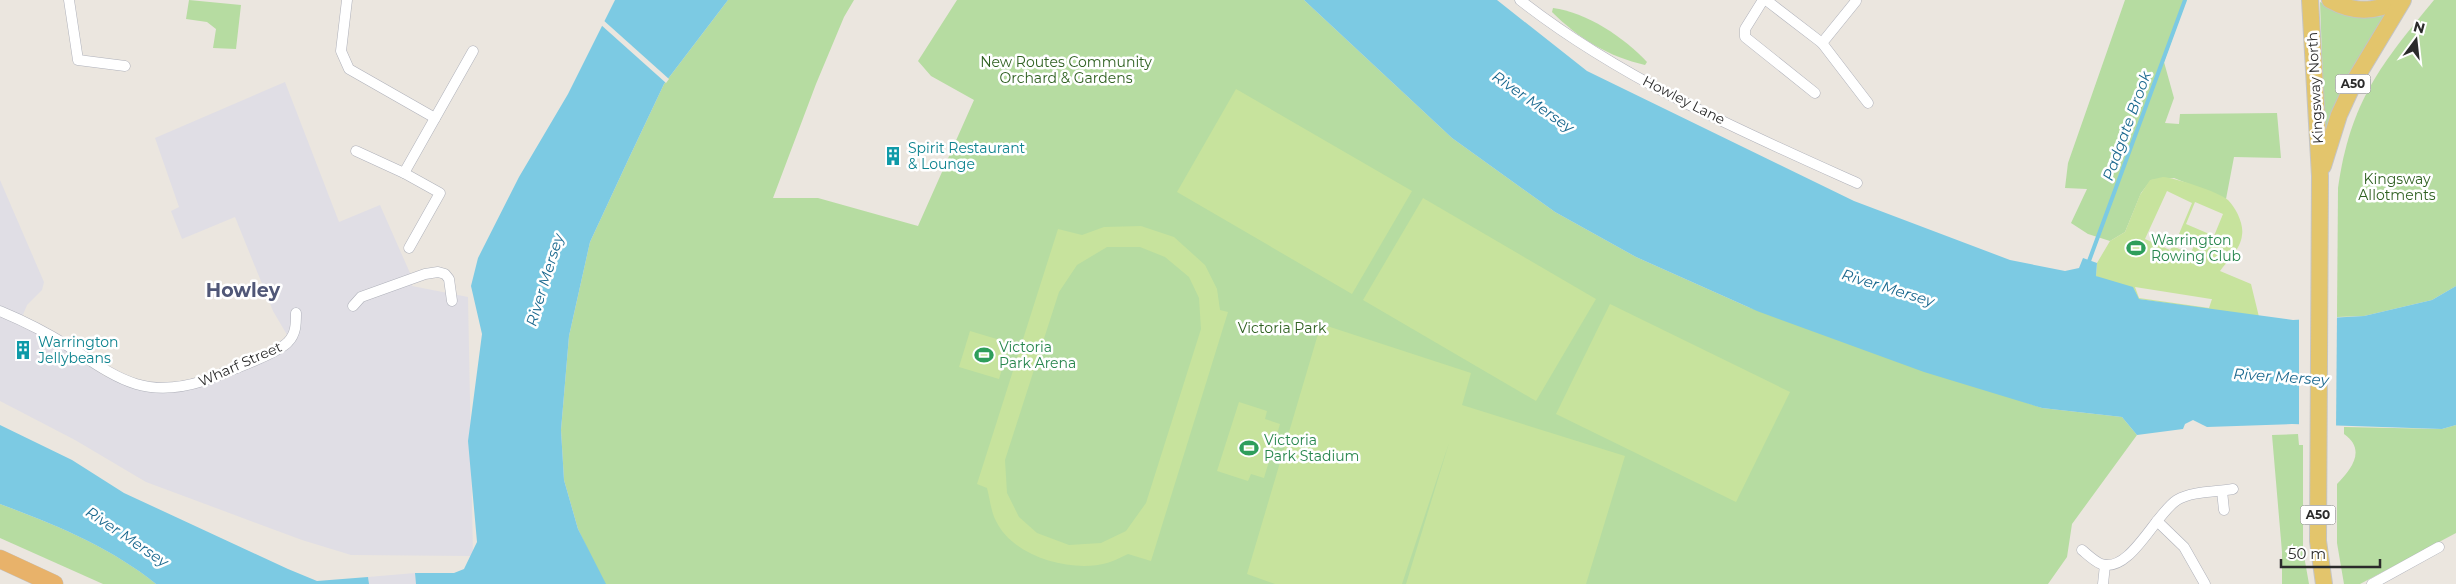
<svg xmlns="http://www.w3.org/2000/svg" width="2456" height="584" viewBox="0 0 2456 584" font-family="Montserrat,sans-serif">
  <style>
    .industrial { fill: #e0dee5 }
    .green { fill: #b6dca1 }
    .pitch { fill: #c7e39d; fill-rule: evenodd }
    .water { fill: #7ccae3 }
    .pier { fill: #ebe6df }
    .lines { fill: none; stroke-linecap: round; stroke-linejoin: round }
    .stream { stroke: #7ccae3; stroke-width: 4 }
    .minor-casing { stroke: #afb1ba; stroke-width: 11 }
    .primary-casing { stroke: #c4c4c4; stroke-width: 18 }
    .trunk-casing { stroke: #c4c4c4; stroke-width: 19 }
    .minor { stroke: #fff; stroke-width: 10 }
    .primary { stroke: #e3c56c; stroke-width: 16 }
    .trunk { stroke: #e8b26a; stroke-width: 18 }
    .labels { text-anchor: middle; stroke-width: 5; stroke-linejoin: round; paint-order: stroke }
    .shield { fill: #fff; stroke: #6b6b6b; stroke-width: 1 }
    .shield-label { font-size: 12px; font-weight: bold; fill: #2b2b2b }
    .park-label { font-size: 14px; fill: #306122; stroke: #fff }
    .street-label { font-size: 14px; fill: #2b2b2b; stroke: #fff }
    .culture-label { font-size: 14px; fill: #0d838f; stroke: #fff; text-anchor: start }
    .leisure-label { font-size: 14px; fill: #27864d; stroke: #fff; text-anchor: start }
    .water-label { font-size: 15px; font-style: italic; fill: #1b698f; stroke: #fff }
    .district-label { font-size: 19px; font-weight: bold; fill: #505777; stroke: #fff }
  </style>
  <rect width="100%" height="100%" fill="#ebe6df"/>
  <g class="industrial">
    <path d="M 285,82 L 339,222 L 380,205 L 410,273 L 412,286 L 468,297 L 473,556 L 351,555 L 302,540 L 146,482 L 75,440 L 0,401 L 0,180 L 44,282 L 42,290 L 27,305 L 20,322 L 66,349 L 104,376 L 144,389 L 224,375 L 293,345 L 273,311 L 235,217 L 182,239 L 171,211 L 179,207 L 155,138 Z"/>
    <path d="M 415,573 L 416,584 L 369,584 L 368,577 Z"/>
  </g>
  <g class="green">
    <path d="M 189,0 L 241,5 L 236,49 L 213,48 L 216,29 L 207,22 L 186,19 Z"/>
    <path d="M 728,0 L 854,0 L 844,17 L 816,84 L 773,198 L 818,198 L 918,226 L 974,100 L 931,76 L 918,61 L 957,0 L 1304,0 L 1452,138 L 1555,212 L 1636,257 L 1748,307 L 2042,408 L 2122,417 L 2137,435 L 2072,524 L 2067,557 L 2048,584 L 604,584 L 578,529 L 564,480 L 561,430 L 569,336 L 590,242 L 629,158 L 664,84 Z"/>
    <path d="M 2125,0 L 2186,0 L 2164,62 L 2174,98 L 2165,123 L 2179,124 L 2180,114 L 2277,113 L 2281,158 L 2234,157 L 2226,199 L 2174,178 L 2151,180 L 2141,193 L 2125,232 L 2110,241 L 2088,234 L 2071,223 L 2087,189 L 2065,188 L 2068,163 Z"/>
    <path d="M 2434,0 L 2456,0 L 2456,286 L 2432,300 L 2364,316 L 2337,317 L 2338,188 C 2350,102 2381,64 2434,0 Z"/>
    <path d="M 2320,2 C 2343,16 2360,21 2387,15 L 2325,135 Z"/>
    <path d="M 1553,8 C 1586,12 1625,38 1647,62 L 1645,65 C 1609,57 1578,38 1552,12 Z"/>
    <path d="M 2456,425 L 2456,533 L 2360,584 L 2344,584 L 2337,543 L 2337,484 C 2351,470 2367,450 2344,434 L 2344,427 L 2442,429 Z"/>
    <path d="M 2298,434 L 2299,445 L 2303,445 L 2303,550 L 2309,584 L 2282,584 L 2282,552 L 2272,435 Z"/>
    <path d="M 0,504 C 54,524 112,548 156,584 L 103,584 L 0,538 Z"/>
  </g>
  <g class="pitch">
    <path d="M 1236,89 L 1412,191 L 1352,294 L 1177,192 Z"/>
    <path d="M 2163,177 C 2176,178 2219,192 2228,200 C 2236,208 2244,224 2242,235 C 2241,249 2227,261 2220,271 L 2251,284 L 2259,317 L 2139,299 L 2096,276 L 2097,263 L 2110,241 L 2125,232 L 2140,195 L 2150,180 ZM 2167,191 L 2192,203 L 2179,234 L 2196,242 L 2190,254 L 2173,246 L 2170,250 L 2145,239 ZM 2195,202 L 2223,214 L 2214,236 L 2186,224 ZM 2135,287 L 2211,299 L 2212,299 L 2209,308 L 2139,298 Z"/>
    <path d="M 1423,198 L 1596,299 L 1536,401 L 1363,300 Z"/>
    <path d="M 1141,226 L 1174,237 L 1205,265 L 1217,289 L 1220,310 L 1228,312 L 1151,561 L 1128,554 C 1121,557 1114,561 1107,563 C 1072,573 1013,557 996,521 C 991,512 990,499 987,488 L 977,484 L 1058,229 L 1082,235 L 1104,227 ZM 1107,247 L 1140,247 L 1165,257 L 1189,277 L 1199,298 L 1201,329 L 1146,503 L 1126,531 L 1101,543 L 1069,545 L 1037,533 L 1019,517 L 1007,493 L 1005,460 L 1059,292 L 1077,265 Z"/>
    <path d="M 1610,304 L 1790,392 L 1736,502 L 1556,414 Z"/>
    <path d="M 1321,324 L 1471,373 L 1462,405 L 1625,456 L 1586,584 L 1406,584 L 1449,443 L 1402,584 L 1275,584 L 1247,574 Z"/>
    <path d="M 970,331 L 1010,343 L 999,379 L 959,367 Z"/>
    <path d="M 1239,402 L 1267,411 L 1265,419 L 1280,424 L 1264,478 L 1251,474 L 1248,481 L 1217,471 Z"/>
  </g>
  <g class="water">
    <path d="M 615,0 L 728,0 L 664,84 L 629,158 L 590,242 L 569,336 L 561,430 L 564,480 L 578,529 L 606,584 L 416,584 L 415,573 L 454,573 L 464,569 L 477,542 L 468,441 L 482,334 L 471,286 L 478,258 L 519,177 L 568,94 Z"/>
    <path d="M 1304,0 L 1497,0 L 1587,71 L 1854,201 L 2010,260 L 2065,271 L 2079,268 L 2083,258 L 2097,263 L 2096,276 L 2133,287 L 2139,299 L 2293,320 L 2364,316 L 2432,300 L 2456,286 L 2456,425 L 2442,429 L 2292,424 L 2207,427 L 2193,420 L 2185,424 L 2183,429 L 2137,435 L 2122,417 L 2042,408 L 1924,372 L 1757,311 L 1636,257 L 1555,212 L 1452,138 Z"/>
    <path d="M 0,425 L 72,460 L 124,493 L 288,569 L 317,581 L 368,577 L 369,584 L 156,584 C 112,548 54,524 0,504 Z"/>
  </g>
  <g class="pier">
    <path d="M 602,19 L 669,79 L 666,83 L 600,24 Z"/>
    <path d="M 2337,315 L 2336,429 L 2299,427 L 2299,317 Z"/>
  </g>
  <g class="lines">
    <path class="stream" d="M 2089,261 L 2185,0"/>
    <g class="minor-casing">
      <g id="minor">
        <path d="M 69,0 L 78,60 L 125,66"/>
        <path d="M 347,0 L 341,51 L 349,69 L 435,118"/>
        <path d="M 1520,0 C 1621,79 1741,131 1857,183"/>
        <path d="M 1763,0 L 1745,29 L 1745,37 L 1815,93"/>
        <path d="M 1766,0 L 1822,43 L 1868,103"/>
        <path d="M 1822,43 L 1856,1"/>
        <path d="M 356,151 L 404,173 L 473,51"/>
        <path d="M 404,173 L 440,193 L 409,248"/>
        <path d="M 353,306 L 361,297 L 425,274 L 438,272 L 445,274 L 449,279 L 452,301"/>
        <path d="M 0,311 C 24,321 46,332 68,346 C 116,377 143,400 203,381 C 221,374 277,354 288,342 C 296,334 296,324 296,313"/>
        <path d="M 2222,491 L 2224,510"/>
        <path d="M 2157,521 L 2184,547 L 2205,584"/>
        <path d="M 2082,550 C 2088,555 2094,561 2101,564 C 2130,574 2155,514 2177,500 C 2192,491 2216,492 2233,489"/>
        <path d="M 2103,584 L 2105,565"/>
        <path d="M 2372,584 L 2439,547"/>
      </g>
    </g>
    <g class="primary-casing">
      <g id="primary">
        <path d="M 2310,0 L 2320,176 L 2318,541 L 2324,584"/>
        <path d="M 2330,0 C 2353,13 2375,13 2398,0"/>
        <path d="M 2323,166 L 2339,115 L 2356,78 L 2403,0"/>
      </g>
    </g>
    <g class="trunk-casing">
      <path id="trunk" d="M 0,559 L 54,584"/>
    </g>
    <use href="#minor" class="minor"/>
    <use href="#primary" class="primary"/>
    <use href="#trunk" class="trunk"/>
  </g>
  <defs>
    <g id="building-bare" transform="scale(1.5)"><path d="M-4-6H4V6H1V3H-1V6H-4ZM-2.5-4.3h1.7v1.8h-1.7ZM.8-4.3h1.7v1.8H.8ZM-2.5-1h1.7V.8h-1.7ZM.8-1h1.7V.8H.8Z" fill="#0f9aa8" stroke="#fff" stroke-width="2.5" paint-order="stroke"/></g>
    <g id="stadium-bare" transform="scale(1.5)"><path d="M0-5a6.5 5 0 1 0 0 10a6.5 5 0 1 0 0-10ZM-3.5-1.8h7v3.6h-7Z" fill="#2e9e5b" stroke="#fff" stroke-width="2.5" paint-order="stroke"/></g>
  </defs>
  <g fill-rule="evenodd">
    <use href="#building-bare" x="893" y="156"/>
    <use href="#stadium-bare" x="2136" y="248"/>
    <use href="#building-bare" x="23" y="350"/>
    <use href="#stadium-bare" x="984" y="355"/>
    <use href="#stadium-bare" x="1249" y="448"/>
  </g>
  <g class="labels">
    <g class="shield">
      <rect x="2335.5" y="74.5" width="35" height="19" rx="4"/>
      <rect x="2300.5" y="505.5" width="35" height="19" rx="4"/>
    </g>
    <g class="shield-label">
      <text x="2353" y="88">A50</text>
      <text x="2318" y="519">A50</text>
    </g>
    <g class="park-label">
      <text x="1066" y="67">New Routes Community<tspan x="1066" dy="16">Orchard &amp; Gardens</tspan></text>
      <text x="2397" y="184">Kingsway<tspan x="2397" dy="16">Allotments</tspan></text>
      <text x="1282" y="333">Victoria Park</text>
    </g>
    <g class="street-label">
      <text transform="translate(2315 88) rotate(-93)" y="5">Kingsway North</text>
      <text transform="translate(1684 100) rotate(27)" y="5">Howley Lane</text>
      <text transform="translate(240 364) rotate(-24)" y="5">Wharf Street</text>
    </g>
    <g class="culture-label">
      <text x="908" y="153">Spirit Restaurant<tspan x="908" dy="16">&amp; Lounge</tspan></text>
      <text x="38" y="347">Warrington<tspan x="38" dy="16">Jellybeans</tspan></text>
    </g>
    <g class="leisure-label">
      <text x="2151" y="245">Warrington<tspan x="2151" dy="16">Rowing Club</tspan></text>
      <text x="999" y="352">Victoria<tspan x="999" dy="16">Park Arena</tspan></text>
      <text x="1264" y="445">Victoria<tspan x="1264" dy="16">Park Stadium</tspan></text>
    </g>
    <g class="water-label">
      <text transform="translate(1533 102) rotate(35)" y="5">River Mersey</text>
      <text transform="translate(2127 126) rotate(-70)" y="5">Padgate Brook</text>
      <text transform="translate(545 280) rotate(-73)" y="5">River Mersey</text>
      <text transform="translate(1888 288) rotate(17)" y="5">River Mersey</text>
      <text transform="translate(2281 377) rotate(4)" y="5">River Mersey</text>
      <text transform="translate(127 537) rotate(34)" y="5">River Mersey</text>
    </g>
    <g class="district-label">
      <text x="243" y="297">Howley</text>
    </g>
  </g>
  <g transform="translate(2416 40) rotate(15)" stroke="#ffffff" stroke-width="4" paint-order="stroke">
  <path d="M0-4L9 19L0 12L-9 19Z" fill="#2b2b2b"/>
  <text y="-8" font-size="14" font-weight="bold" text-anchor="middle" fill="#2b2b2b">N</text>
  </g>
  <path d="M2281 559v8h99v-8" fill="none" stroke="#2b2b2b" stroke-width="2.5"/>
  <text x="2288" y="559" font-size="15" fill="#2b2b2b" stroke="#ffffff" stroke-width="4" paint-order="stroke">50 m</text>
</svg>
